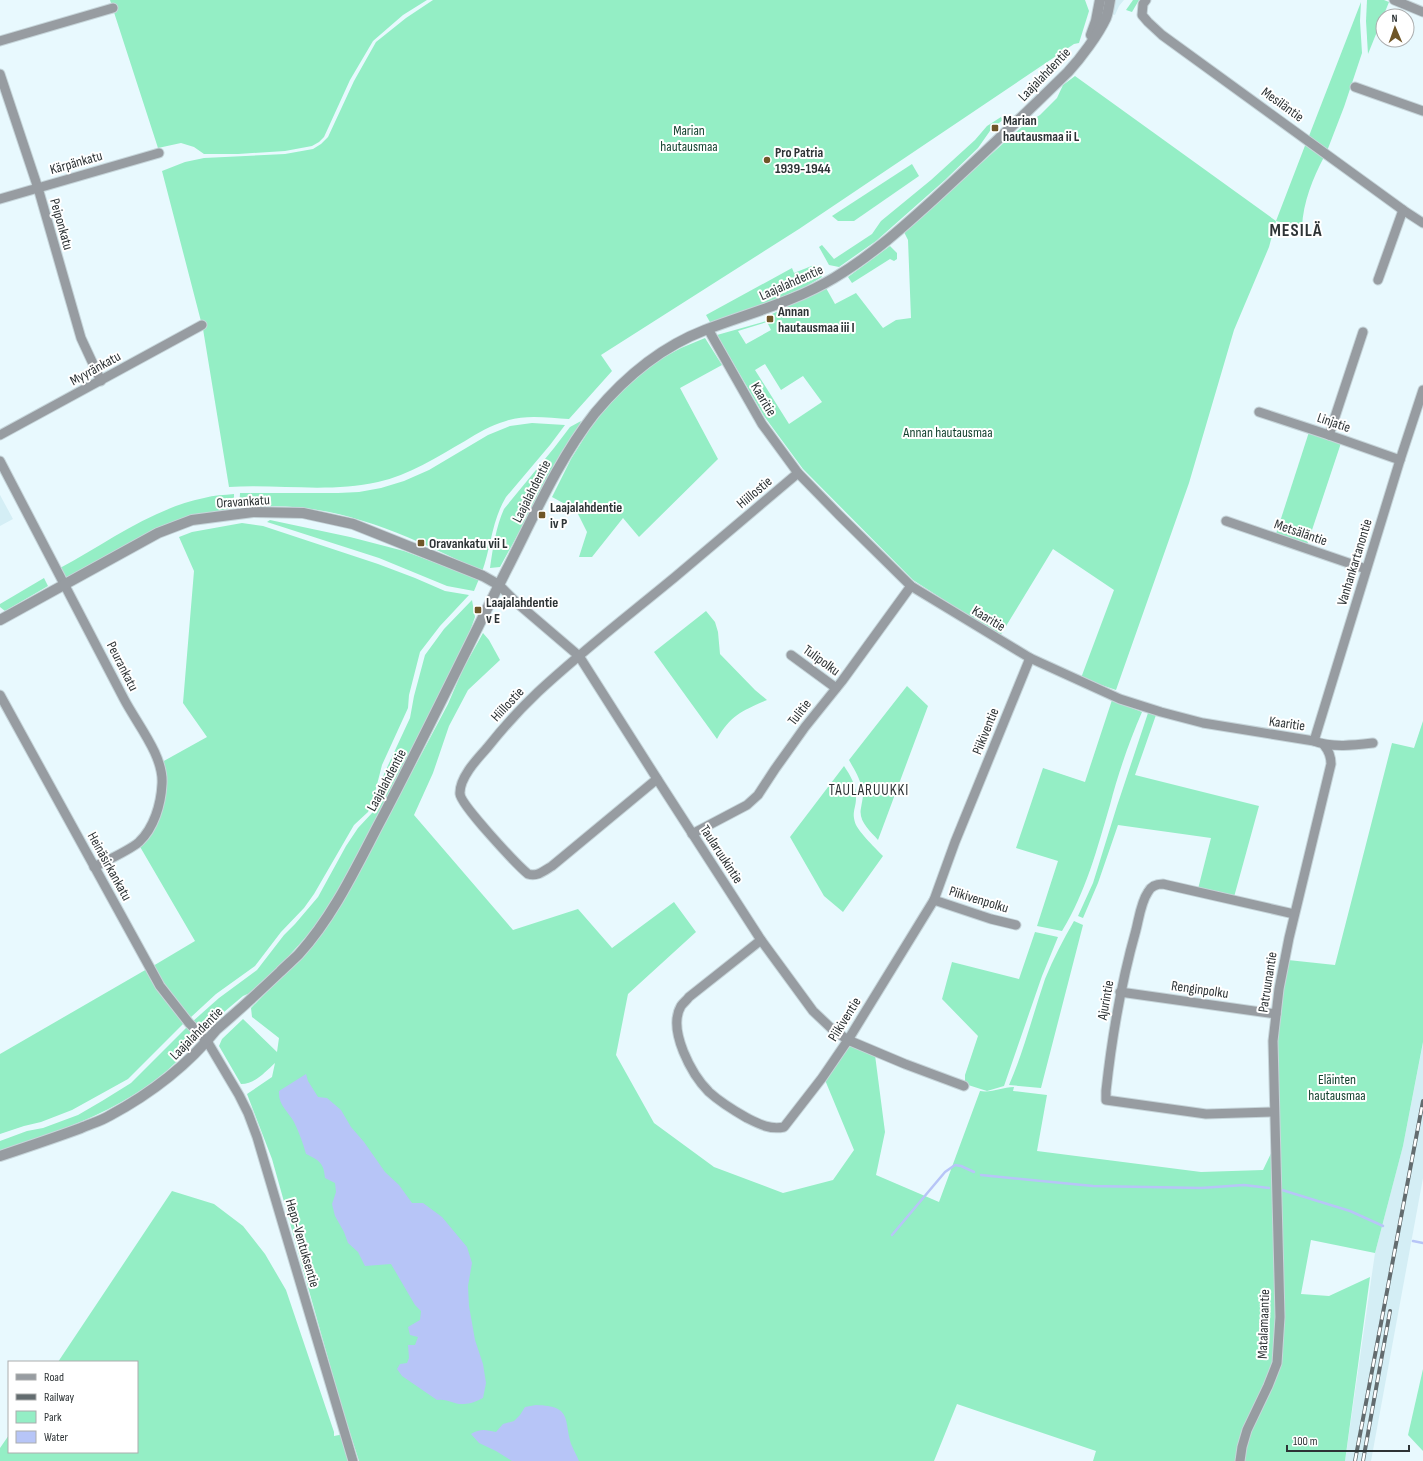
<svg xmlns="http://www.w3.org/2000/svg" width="1423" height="1461" viewBox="0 0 1423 1461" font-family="'Sofia Sans Condensed',sans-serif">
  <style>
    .built { fill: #d4eef5 }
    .green { fill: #94eec5; fill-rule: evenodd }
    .water { fill: #b7c5f7 }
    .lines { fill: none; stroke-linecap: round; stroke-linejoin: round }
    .stream { stroke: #b7c5f7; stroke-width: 2.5 }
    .minor-casing { stroke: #c6d5da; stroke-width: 11 }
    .tertiary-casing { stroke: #c6d5da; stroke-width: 12 }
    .minor { stroke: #979ca1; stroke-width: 9 }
    .tertiary { stroke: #979ca1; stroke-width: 10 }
    .rail-casing { stroke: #636c6f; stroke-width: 4 }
    .rail { stroke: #fff; stroke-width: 2.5; stroke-dasharray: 8; stroke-linecap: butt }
    .poi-dot { fill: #6f5627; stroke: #fff; stroke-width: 1.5 }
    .labels { text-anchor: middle; stroke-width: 4; stroke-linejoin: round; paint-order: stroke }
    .street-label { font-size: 14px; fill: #2d3335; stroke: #fff }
    .poi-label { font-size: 14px; font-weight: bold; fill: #2d3335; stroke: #fff; text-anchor: start }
    .park-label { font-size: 14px; fill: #154330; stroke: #fff }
    .neighbourhood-label { font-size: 15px; letter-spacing: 1px; fill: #2d3335; stroke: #fff }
    .district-label { font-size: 18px; font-weight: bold; letter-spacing: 1px; fill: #2d3335; stroke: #fff }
  </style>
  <rect width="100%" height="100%" fill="#e8f9fe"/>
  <g class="built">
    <path d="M 1115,0 L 1124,0 L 1119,6 L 1115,15 L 1112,14 Z"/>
    <path d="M 0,495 L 13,519 L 0,526 Z"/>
    <path d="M 1423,1043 L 1423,1178 L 1371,1461 L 1345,1461 L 1375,1253 L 1403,1146 Z"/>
  </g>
  <g class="green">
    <path d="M 110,0 L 427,0 L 403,15 L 373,41 L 350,80 L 324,137 L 319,142 L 312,146 L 285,151 L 238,154 L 204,154 L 194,147 L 181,143 L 158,148 Z"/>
    <path d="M 433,0 L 1085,0 L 1089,11 L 1079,43 L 1074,44 L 799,229 L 601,355 L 612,371 L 569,419 C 549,418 526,414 506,421 C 491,425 478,433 465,441 C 437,457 409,475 378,482 C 329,493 278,484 229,487 L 203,329 L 162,171 L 185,162 L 204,158 L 285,154 L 313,149 L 321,144 L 328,137 L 354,81 L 376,42 L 406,18 Z"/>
    <path d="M 1133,0 L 1139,0 L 1132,12 L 1126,10 Z"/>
    <path d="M 1367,0 L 1384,0 L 1389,2 L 1368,54 L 1366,21 Z"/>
    <path d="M 1361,2 L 1360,21 L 1362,53 L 1344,107 L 1327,151 L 1309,136 Z"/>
    <path d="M 1075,76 L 1276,221 L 1306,143 L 1324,157 C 1313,178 1303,202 1302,227 L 1276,221 L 1269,247 L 1234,330 L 1189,483 L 1116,690 L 1081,678 L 1114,590 L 1053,549 L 1000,636 L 913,580 L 803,469 L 764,416 L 717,335 L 774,319 L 772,314 L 826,288 L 835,304 L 856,293 L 883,328 L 896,320 L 911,318 L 908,240 L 904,232 L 1024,125 L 1040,115 L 1057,98 L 1063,85 ZM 767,322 L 771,330 L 746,344 L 738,331 ZM 765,364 L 781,390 L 803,376 L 822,402 L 789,424 L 755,370 Z"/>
    <path d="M 1001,117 L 1003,120 L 992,128 L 978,148 L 945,180 L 876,241 L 839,267 L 829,265 L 819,247 L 822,245 L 834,259 L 872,234 L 881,221 L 931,180 L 975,140 L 987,126 Z"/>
    <path d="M 912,164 L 919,176 L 854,221 L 838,221 L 832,216 Z"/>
    <path d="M 890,246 L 897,253 L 897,259 L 894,261 L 890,259 L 852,283 L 848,277 Z"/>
    <path d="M 814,265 L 822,277 L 805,287 L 772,301 L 711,324 L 706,315 L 792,268 L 794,273 Z"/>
    <path d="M 705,338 L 722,365 L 680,388 L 718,459 L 639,537 L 623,518 L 592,557 L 579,557 L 587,532 L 576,510 L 552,497 L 571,459 L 594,422 L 622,391 L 655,362 L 681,348 Z"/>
    <path d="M 581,421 L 579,426 L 564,450 L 500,567 L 490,568 C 493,547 496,527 504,509 L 554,448 L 570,427 Z"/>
    <path d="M 532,423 L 565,425 L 550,445 L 506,497 C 492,520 491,547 482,572 C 408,535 324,495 239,509 L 240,493 L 338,493 L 359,492 L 381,488 L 404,481 L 429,470 L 488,435 L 510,426 Z"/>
    <path d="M 1309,432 L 1341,443 L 1307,545 L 1276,534 Z"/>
    <path d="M 234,494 L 234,508 L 191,516 L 65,579 L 60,568 C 107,543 151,509 204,498 C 214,495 224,495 234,494 Z"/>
    <path d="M 270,520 L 350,537 L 404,551 L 479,579 L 474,591 L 447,586 L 379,558 L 267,522 Z"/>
    <path d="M 242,523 L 263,526 L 378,564 L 415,578 L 445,591 L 469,595 L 440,626 L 420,652 L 409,695 L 408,708 L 382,765 L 372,804 L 368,812 L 354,825 L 314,894 L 304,908 L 281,932 L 255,966 L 216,994 L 190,1018 L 164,983 L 153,966 L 195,941 L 139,845 L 155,822 L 162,762 L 207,737 L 183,703 L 194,571 L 179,537 L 192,532 Z"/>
    <path d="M 44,578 L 48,586 L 5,611 L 0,607 L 0,604 Z"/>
    <path d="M 472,600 L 475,617 L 470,631 L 408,758 L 362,848 L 336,895 L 314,928 L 277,969 L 252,992 L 243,996 L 205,1028 L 192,1022 L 219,998 L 257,970 L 284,935 L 295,924 L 318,897 L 346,846 L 358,828 L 372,813 L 375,806 L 384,774 L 410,718 L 414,696 L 425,655 L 444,629 Z"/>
    <path d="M 706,611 L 715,622 L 718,632 L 720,654 L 755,690 L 767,700 C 742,711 731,715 717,739 L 654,652 Z"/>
    <path d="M 483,633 L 489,640 L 500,660 L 468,690 L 449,726 L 433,773 L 414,815 L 513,930 L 578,909 L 612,948 L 674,902 L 696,932 L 628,994 L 616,1055 L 654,1123 L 714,1167 L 783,1193 L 833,1180 L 854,1150 L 825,1080 L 849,1044 L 875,1055 L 885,1132 L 876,1175 L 939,1202 L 980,1091 C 992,1093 1002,1087 1014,1087 L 1013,1091 L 1047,1095 L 1037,1151 L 1201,1172 L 1263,1170 L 1274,1147 L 1276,1042 L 1282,990 L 1288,960 L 1335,965 L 1392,743 L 1414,748 L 1423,721 L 1423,1042 L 1403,1146 L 1375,1253 L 1311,1240 L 1301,1294 L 1329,1296 L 1370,1277 L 1345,1461 L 1093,1461 L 1096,1451 L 957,1404 L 934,1461 L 359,1461 L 342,1408 L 272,1159 L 247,1094 L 272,1077 L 275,1063 C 265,1072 255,1084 241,1084 L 219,1046 L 222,1039 L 243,1019 L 277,1052 L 279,1038 L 252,1017 L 251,1008 L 303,954 L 343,900 L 421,755 L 448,704 L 463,669 Z"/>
    <path d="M 907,686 L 928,706 L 878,840 C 870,831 858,821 861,808 C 862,801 864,796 862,789 C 860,778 854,769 849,760 Z"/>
    <path d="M 1112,700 L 1142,712 C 1129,742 1118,774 1110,805 C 1097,849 1086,892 1062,931 L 1037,926 L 1058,861 L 1016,848 L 1043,768 L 1085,782 Z"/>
    <path d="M 1148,713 L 1156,715 L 1135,775 L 1259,806 L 1234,897 L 1198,889 L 1211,838 L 1118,825 L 1098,883 L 1083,918 L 1078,916 L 1093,883 L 1117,806 Z"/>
    <path d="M 844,766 C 850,775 857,786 856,798 C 856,809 851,812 856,825 C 860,833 876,849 883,856 L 843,912 L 824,896 L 790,837 Z"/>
    <path d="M 1074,921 L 1083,925 L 1041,1088 L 1009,1085 C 1024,1051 1033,1014 1045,979 C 1053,959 1063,940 1074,921 Z"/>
    <path d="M 1035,932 L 1058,937 L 1042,976 L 1004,1086 L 987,1091 L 965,1084 L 965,1075 L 978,1036 L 942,999 L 952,962 L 1019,979 Z"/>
    <path d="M 147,969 L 184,1023 L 128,1079 L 72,1110 L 41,1122 L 24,1126 L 0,1134 L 0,1054 Z"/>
    <path d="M 188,1026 L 196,1040 C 149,1101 71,1128 0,1151 L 0,1141 L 27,1131 L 43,1128 L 78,1115 L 102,1101 L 131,1083 Z"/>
    <path d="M 172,1191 L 214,1204 L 243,1226 L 265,1254 L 286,1290 L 334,1432 L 334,1436 L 344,1434 L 353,1461 L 0,1461 L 0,1448 L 9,1435 L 9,1452 L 137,1452 L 137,1362 L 58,1362 Z"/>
    <path d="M 1423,1369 L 1423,1451 L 1408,1435 Z"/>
  </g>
  <g class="water">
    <path d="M 306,1074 L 308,1081 L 318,1097 L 327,1098 L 341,1110 L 351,1127 L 364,1142 L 385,1172 L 399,1185 L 412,1203 L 423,1203 L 442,1217 L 467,1247 L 472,1263 L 468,1286 L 469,1306 L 475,1340 L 483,1364 L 486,1383 L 483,1398 C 477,1401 470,1404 464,1404 C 454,1405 448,1398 437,1400 L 402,1376 L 397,1369 L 400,1364 L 407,1363 L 409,1358 L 408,1345 L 415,1345 L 418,1337 L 410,1335 L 408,1327 L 420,1320 L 421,1311 L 415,1305 L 391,1264 L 365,1266 L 358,1252 L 348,1243 L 344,1232 L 335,1216 L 332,1204 L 336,1192 L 335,1183 L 325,1178 C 324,1163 319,1160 306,1154 C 303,1143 299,1132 294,1122 C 288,1111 278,1105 279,1091 Z"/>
    <path d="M 536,1405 C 574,1406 563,1421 572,1446 C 574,1451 577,1456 579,1461 L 512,1461 L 496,1451 L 479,1443 L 471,1434 C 481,1428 486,1430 496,1432 L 503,1424 L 514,1421 L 520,1415 L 525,1407 Z"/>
  </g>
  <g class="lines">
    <g class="stream">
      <path d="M 981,1175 L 1093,1186 L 1201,1188 L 1244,1185 L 1269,1188"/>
      <path d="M 1282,1190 L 1350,1211 L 1383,1226"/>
      <path d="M 892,1235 L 945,1172 L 955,1165 L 961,1166 L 974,1172"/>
      <path d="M 1413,1241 L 1423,1243"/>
    </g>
    <g class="minor-casing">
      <g id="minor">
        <path d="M 1146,0 L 1143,4 L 1142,15 L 1148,22 L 1162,35 L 1403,210 L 1423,223"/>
        <path d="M 1394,0 L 1423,12"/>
        <path d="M 0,41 L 113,8"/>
        <path d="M 0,74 L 38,188 L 81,338 L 101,381"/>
        <path d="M 1355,87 L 1423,111"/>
        <path d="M 0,199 L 159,153"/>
        <path d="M 1378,280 L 1403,210"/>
        <path d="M 708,329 L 762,424 L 798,473 L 840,516 L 911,586 L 1030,658 L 1120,699 L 1161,712 L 1203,723 L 1314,741 C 1331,748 1356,745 1373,743"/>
        <path d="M 1259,412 L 1329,435 L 1400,460"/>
        <path d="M 0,435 L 202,325"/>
        <path d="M 1329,435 L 1363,332"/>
        <path d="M 0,461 C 41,541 83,620 124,699 C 137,724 164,756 162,784 C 161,804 154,828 139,842 C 130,850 106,861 94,867"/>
        <path d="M 1226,521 L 1366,569"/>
        <path d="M 499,585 L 517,603 L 579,656 L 661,785 L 761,940 L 813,1011 L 832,1029 L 848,1040 L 905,1064 L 964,1086"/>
        <path d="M 791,655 L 836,688"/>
        <path d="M 0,695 L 160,986 L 189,1023 L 207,1041 L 239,1095 L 248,1113 L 257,1137 L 353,1461"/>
        <path d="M 1314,741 L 1400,460 L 1423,390"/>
        <path d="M 657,779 L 552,866 C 544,871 537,877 528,874 C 516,864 461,805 460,794 C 459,778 477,759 487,748 C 503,728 520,709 538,692 C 582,651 629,615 675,577 C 716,542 757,508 798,473"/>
        <path d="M 692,834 L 747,805 L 758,795 L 775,769 L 805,727 L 842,681 L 911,586"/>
        <path d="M 934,900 L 991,919 L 1016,925"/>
        <path d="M 761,940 L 689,997 C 687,1000 683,1003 681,1006 C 667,1030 692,1075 709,1092 C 720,1102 733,1110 747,1118 C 759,1124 770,1130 784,1127 L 822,1078 L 848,1040 L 934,900 L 955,842 L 1030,658"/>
        <path d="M 1120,992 L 1276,1014"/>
        <path d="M 1274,1112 L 1206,1114 L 1106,1100 L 1106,1091 C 1112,1036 1121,983 1136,930 C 1139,918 1141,902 1148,892 C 1151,886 1157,884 1163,884 L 1294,914"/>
        <path d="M 1240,1461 L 1242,1447 L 1247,1430 L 1268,1386 L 1277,1363 L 1280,1317 L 1273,1041 L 1279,989 L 1289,938 L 1331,764 C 1331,756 1329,751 1324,745"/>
      </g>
    </g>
    <g class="tertiary-casing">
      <g id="tertiary">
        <path d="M 1091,35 L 1096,21 L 1100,0"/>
        <path d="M 0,620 L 158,533 L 192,520 L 253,512 L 303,513 L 353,524 L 483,576 L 499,585"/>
        <path d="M 0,1156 C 27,1147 54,1138 81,1128 C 90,1124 101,1121 109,1116 C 150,1094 187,1066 216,1030 C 238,1011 259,992 280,972 C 286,966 293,960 299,954 C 335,914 357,865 382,818 C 425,736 465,652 507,569 C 534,516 558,460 595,413 C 625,377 661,347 705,330 C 749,313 794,302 834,278 C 871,256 902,228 933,200 C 979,158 1024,115 1068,72 C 1081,58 1098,35 1106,18 C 1108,13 1109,6 1110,0"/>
      </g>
    </g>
    <use href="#minor" class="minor"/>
    <use href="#tertiary" class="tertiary"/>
    <g class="rail-casing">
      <g id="rail">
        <path d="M 1355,1461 L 1423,1101"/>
        <path d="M 1363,1461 L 1390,1311"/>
      </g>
    </g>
    <use href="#rail" class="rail"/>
  </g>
  <g class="poi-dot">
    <rect x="991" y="124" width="8" height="8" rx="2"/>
    <circle cx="767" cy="160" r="4"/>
    <rect x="766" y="315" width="8" height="8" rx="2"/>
    <rect x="538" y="511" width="8" height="8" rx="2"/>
    <rect x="417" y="539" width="8" height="8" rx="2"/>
    <rect x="474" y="606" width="8" height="8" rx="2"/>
  </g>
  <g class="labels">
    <g class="street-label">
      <text transform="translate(1044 74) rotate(-46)" y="5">Laajalahdentie</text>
      <text transform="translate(1283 104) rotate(36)" y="5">Mesiläntie</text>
      <text transform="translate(76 162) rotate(-16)" y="5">Kärpänkatu</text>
      <text transform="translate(62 224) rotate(74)" y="5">Peiponkatu</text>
      <text transform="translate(791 282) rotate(-24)" y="5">Laajalahdentie</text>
      <text transform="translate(95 368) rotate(-29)" y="5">Myyränkatu</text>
      <text transform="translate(764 399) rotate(59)" y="5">Kaaritie</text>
      <text transform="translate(1334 422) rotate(19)" y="5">Linjatie</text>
      <text transform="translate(531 491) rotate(-63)" y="5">Laajalahdentie</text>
      <text transform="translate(754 492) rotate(-40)" y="5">Hiillostie</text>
      <text transform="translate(243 501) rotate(-4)" y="5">Oravankatu</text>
      <text transform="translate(1301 532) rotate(19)" y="5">Metsäläntie</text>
      <text transform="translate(1354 562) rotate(-73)" y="5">Vanhankartanontie</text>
      <text transform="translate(989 618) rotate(31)" y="5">Kaaritie</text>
      <text transform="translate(822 660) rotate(36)" y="5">Tulipolku</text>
      <text transform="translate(123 666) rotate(63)" y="5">Peurankatu</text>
      <text transform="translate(507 704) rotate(-47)" y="5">Hiillostie</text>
      <text transform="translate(799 712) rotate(-52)" y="5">Tulitie</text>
      <text transform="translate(1287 723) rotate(8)" y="5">Kaaritie</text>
      <text transform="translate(985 731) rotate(-68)" y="5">Piikiventie</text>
      <text transform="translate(386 780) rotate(-62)" y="5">Laajalahdentie</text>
      <text transform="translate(722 854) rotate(57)" y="5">Taularuukintie</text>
      <text transform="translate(110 866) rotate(61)" y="5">Heinäsirkankatu</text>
      <text transform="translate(979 899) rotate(17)" y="5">Piikivenpolku</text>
      <text transform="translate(1267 982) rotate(-81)" y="5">Patruunantie</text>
      <text transform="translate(1200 989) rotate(8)" y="5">Renginpolku</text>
      <text transform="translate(1105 1000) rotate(-80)" y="5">Ajurintie</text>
      <text transform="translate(844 1019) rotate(-58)" y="5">Piikiventie</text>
      <text transform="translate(196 1033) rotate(-45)" y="5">Laajalahdentie</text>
      <text transform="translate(303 1243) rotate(74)" y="5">Hepo-Ventuksentie</text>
      <text transform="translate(1263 1324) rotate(-88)" y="5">Matalamaantie</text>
    </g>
    <g class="poi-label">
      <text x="1003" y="125">Marian<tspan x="1003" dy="16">hautausmaa ii L</tspan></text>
      <text x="775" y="157">Pro Patria<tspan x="775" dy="16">1939-1944</tspan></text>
      <text x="778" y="316">Annan<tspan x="778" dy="16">hautausmaa iii I</tspan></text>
      <text x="550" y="512">Laajalahdentie<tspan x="550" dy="16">iv P</tspan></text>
      <text x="429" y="548">Oravankatu vii L</text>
      <text x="486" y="607">Laajalahdentie<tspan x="486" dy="16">v E</tspan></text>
    </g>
    <g class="park-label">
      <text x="689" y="135">Marian<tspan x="689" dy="16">hautausmaa</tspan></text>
      <text x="948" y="437">Annan hautausmaa</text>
      <text x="1337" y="1084">Eläinten<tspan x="1337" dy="16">hautausmaa</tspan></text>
    </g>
    <g class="neighbourhood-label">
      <text x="869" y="795">TAULARUUKKI</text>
    </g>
    <g class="district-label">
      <text x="1296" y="236">MESILÄ</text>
    </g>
  </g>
  <rect x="8" y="1361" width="130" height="92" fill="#ffffff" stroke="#abadae"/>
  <rect x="16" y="1374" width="20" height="6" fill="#979ca1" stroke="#abadae"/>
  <text x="44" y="1381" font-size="12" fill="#2d3335">Road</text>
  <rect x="16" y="1394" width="20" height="6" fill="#636c6f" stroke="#abadae"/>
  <text x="44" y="1401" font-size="12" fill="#2d3335">Railway</text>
  <rect x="16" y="1411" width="20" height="12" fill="#94eec5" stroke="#abadae"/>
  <text x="44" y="1421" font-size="12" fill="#2d3335">Park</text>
  <rect x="16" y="1431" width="20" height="12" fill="#b7c5f7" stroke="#abadae"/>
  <text x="44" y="1441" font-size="12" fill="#2d3335">Water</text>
  <g transform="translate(1395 28) rotate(358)"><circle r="19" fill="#ffffff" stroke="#abadae"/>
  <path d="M0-3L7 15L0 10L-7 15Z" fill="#6f5627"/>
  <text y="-6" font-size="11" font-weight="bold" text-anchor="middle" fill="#2d3335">N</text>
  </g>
  <path d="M1287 1445v6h122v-6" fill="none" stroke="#2d3335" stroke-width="2"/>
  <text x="1293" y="1445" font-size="12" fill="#2d3335" stroke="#ffffff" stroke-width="3" paint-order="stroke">100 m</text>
</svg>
